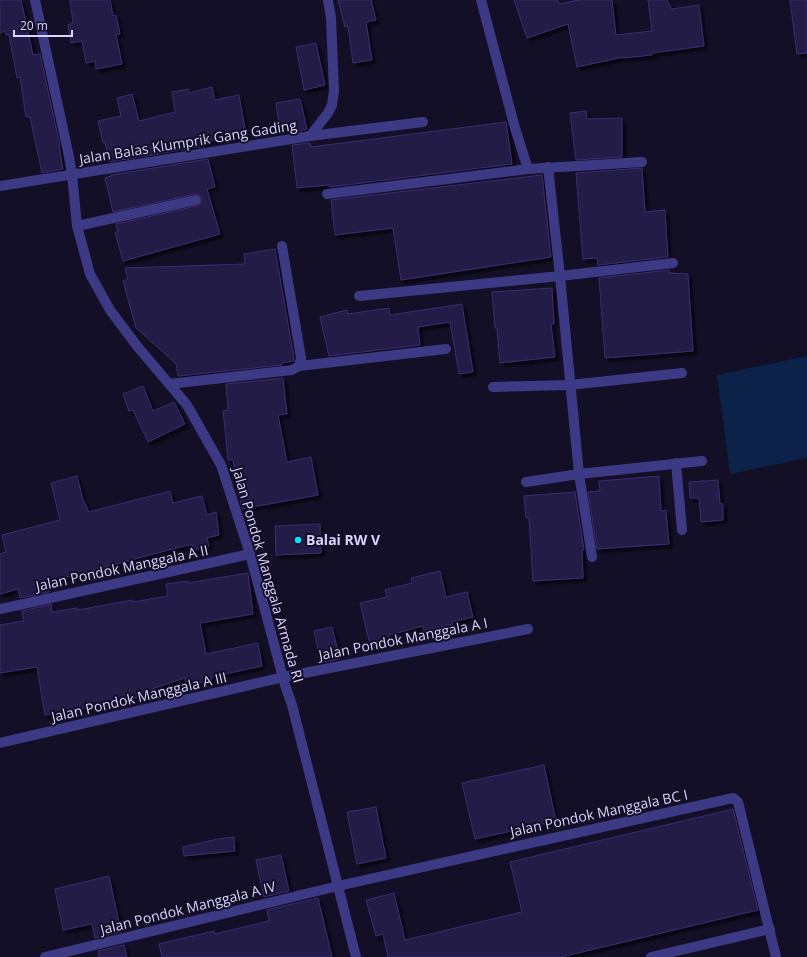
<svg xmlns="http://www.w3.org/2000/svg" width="807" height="957" viewBox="0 0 807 957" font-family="'Open Sans',sans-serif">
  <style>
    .water { fill: #0c2248 }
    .building { fill: #241b47; stroke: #3b2d73; filter: url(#shadow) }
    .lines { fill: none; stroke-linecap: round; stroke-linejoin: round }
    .minor { stroke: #3d3a85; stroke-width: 10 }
    .poi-dot { fill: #00e5ff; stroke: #130f26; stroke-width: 1.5 }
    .labels { text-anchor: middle; stroke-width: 4; stroke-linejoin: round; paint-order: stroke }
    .street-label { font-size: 14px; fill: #d9d4ff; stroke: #130f26 }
    .poi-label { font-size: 14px; font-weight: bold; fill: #d9d4ff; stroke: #130f26; text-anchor: start }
  </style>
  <defs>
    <filter id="shadow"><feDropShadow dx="3.5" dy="3.5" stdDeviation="1" flood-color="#0009"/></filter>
  </defs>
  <rect width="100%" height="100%" fill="#130f26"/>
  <path class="water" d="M 807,356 L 807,458 L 730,474 L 717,375 Z"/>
  <g class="building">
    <path d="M 0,0 L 21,0 L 33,55 L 40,54 L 60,146 L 59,146 L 63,169 L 42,173 L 30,117 L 26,117 L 20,77 L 17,78 L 9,35 L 6,35 L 5,31 L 0,33 Z"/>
    <path d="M 70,0 L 110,0 L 113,16 L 116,15 L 120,34 L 116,34 L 122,64 L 96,69 L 95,61 L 86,63 L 82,41 L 71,43 L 68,25 L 73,23 Z"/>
    <path d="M 338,0 L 371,0 L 376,20 L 366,22 L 372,60 L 353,63 L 348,26 L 345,27 Z"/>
    <path d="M 514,0 L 557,0 L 559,4 L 579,0 L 612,0 L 616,35 L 652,31 L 648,0 L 667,0 L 672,9 L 699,5 L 704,46 L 652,53 L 652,55 L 623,58 L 623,57 L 577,67 L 568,24 L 527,38 Z"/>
    <path d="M 790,0 L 807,0 L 807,53 L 797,54 Z"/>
    <path d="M 316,43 L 325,85 L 304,90 L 296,47 Z"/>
    <path d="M 212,87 L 215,100 L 239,95 L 246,134 L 204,142 L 205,146 L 109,162 L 105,142 L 103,143 L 98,121 L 121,116 L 117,98 L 132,94 L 139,121 L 175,112 L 172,92 L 189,89 L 189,93 Z"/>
    <path d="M 300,99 L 307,129 L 291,133 L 290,130 L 280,131 L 276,103 Z"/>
    <path d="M 586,111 L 587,119 L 622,118 L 622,157 L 576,160 L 570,113 Z"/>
    <path d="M 506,122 L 512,164 L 330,187 L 329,185 L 297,188 L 292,145 L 310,143 L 311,147 L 327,145 Z"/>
    <path d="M 208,159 L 215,187 L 207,189 L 220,234 L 123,261 L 115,232 L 118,232 L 116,224 L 197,206 L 202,202 L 202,198 L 198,194 L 195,194 L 113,212 L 105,178 L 111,176 L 111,175 Z"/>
    <path d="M 642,168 L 645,212 L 665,210 L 668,257 L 598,265 L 597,258 L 583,259 L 576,173 Z"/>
    <path d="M 542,175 L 551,257 L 401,280 L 393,228 L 335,235 L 331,200 Z"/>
    <path d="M 275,249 L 294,358 L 294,361 L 282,363 L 282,365 L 178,376 L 176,364 L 136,328 L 123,281 L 128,279 L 125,268 L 245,264 L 244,254 Z"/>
    <path d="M 669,270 L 669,273 L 688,274 L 693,351 L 605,358 L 599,278 Z"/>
    <path d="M 552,288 L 554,324 L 551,324 L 555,357 L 500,363 L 497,328 L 495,328 L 492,292 Z"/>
    <path d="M 462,304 L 473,372 L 459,374 L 450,322 L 418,327 L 420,345 L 329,356 L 320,317 L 347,310 L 348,314 L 389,308 L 390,315 Z"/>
    <path d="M 283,378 L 287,414 L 278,415 L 287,462 L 311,457 L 318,495 L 242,509 L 233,460 L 228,460 L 226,439 L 223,411 L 228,410 L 226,384 Z"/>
    <path d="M 143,386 L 153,411 L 174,402 L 185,424 L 148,442 L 133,410 L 129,411 L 123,394 Z"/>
    <path d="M 77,476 L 83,500 L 89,512 L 170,491 L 173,503 L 202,496 L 207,515 L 216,512 L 219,535 L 207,538 L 209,546 L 193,550 L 192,544 L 47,582 L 49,592 L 20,598 L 18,589 L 0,594 L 0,554 L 6,552 L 2,535 L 60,520 L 51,483 Z"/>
    <path d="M 659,476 L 661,511 L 666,510 L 669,544 L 597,549 L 588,492 L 600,491 L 599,481 Z"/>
    <path d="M 718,480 L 720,504 L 723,504 L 723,520 L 701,522 L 699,498 L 690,498 L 689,482 Z"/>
    <path d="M 575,492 L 584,550 L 582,550 L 583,578 L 533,581 L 529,518 L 526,518 L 524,496 Z"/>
    <path d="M 320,524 L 321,553 L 276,555 L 275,526 Z"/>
    <path d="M 440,571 L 446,597 L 467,592 L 473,617 L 452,622 L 453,624 L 424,631 L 423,626 L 389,635 L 390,640 L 370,645 L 360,603 L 387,597 L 385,590 L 412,583 L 411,578 Z"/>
    <path d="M 248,573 L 253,614 L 200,623 L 206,654 L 258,643 L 262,666 L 211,677 L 212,680 L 186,686 L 185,678 L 152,689 L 153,695 L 122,700 L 123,703 L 104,706 L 103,705 L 45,715 L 37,667 L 0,673 L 0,625 L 24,621 L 22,611 L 51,604 L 52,612 L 77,608 L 78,610 L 133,600 L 133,602 L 168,596 L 166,584 L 188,581 L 188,583 Z"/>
    <path d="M 332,627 L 340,659 L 321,663 L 314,631 Z"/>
    <path d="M 544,765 L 556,821 L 475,839 L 462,783 Z"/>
    <path d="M 376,807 L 386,858 L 357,864 L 347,812 Z"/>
    <path d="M 733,809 L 758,910 L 561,957 L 388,957 L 383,934 L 376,936 L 366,900 L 394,893 L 405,940 L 522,912 L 510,862 Z"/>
    <path d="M 234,837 L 235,851 L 184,856 L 183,847 L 218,839 Z"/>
    <path d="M 281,855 L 289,891 L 264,897 L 256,860 Z"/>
    <path d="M 109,876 L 121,932 L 95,938 L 92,924 L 63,930 L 55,889 Z"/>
    <path d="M 318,898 L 332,957 L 162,957 L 159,944 L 214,931 L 215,934 L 269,921 L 267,910 Z"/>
    <path d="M 124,945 L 127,957 L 99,957 L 98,951 Z"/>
  </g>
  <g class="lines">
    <g class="minor">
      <path d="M 35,0 L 68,152 L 72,174 L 77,226 L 90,274 L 110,310 L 137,346 L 187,405 L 221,465 L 250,554 L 285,685 L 292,705 L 356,957"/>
      <path d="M 481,0 L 515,128 L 528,169"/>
      <path d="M 310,136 L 328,113 L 332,105 L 334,91 L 331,18 L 328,0"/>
      <path d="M 548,167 L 560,276 L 579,474 L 592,557"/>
      <path d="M 0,186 L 310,136 L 423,122"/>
      <path d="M 327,194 L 528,169 L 642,162"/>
      <path d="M 77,226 L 196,200"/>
      <path d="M 359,296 L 560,276 L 673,263"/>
      <path d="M 299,366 L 446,349"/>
      <path d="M 169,384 L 292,370 L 299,366 L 301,358 L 282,246"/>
      <path d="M 493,387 L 570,385 L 682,373"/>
      <path d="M 676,463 L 682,530"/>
      <path d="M 526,482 L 579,474 L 702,461"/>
      <path d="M 0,609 L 250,554"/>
      <path d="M 0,743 L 284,677 L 528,629"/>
      <path d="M 45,957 L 338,886 L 733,798 L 738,802 L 776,957"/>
      <path d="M 651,957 L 770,929"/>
    </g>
  </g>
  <circle class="poi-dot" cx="298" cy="540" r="4"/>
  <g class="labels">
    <g class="street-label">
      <text transform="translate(188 142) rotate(-9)" y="5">Jalan Balas Klumprik Gang Gading</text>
      <text transform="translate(122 568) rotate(-12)" y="5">Jalan Pondok Manggala A II</text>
      <text transform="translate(268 575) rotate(74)" y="5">Jalan Pondok Manggala Armada RI</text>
      <text transform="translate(403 639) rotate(-11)" y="5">Jalan Pondok Manggala A I</text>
      <text transform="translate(139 697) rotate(-13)" y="5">Jalan Pondok Manggala A III</text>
      <text transform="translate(599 813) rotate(-12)" y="5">Jalan Pondok Manggala BC I</text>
      <text transform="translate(188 908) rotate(-14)" y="5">Jalan Pondok Manggala A IV</text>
    </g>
    <g class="poi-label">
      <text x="306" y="545">Balai RW V</text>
    </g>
  </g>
  <path d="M14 30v6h58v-6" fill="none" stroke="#d9d4ff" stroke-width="2"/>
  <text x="20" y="30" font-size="12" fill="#d9d4ff" stroke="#130f26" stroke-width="3" paint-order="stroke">20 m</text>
</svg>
